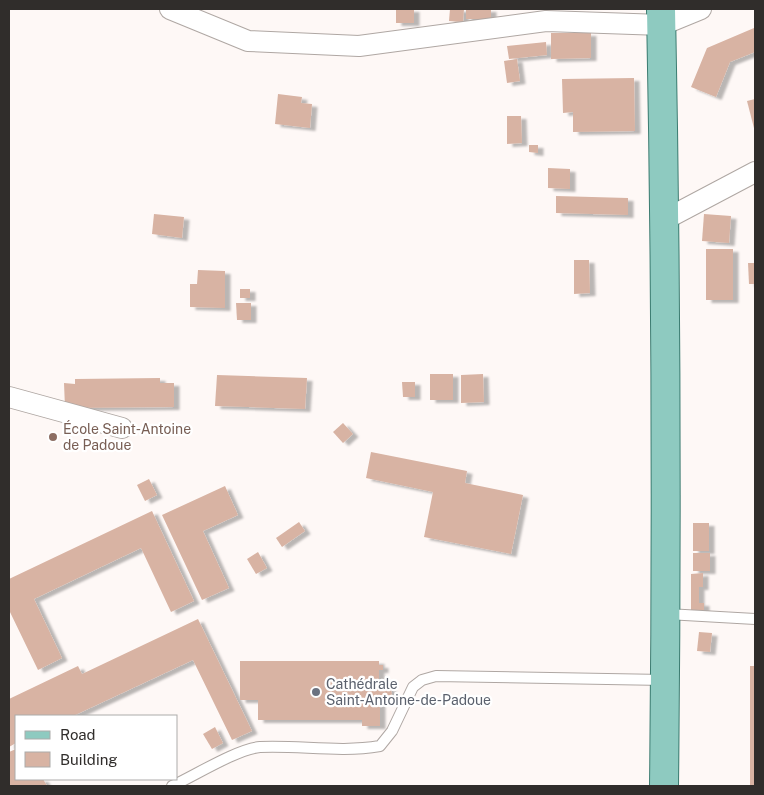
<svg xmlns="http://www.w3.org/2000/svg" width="764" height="795" viewBox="0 0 764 795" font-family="'Public Sans',sans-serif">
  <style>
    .building { fill: #d8b3a3; filter: url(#shadow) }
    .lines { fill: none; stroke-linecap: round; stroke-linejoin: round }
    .lane-casing { stroke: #afa7a3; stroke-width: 12 }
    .street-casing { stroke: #afa7a3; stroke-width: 22 }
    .primary-casing { stroke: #3c7c71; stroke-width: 30 }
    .lane { stroke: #fff; stroke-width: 10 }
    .street { stroke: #fff; stroke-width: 20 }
    .primary { stroke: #8ecac0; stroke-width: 28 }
    .education-dot { fill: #8d6e63; stroke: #fff; stroke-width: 2 }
    .worship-dot { fill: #6b7280; stroke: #fff; stroke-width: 2 }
    .labels { text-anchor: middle; stroke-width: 4.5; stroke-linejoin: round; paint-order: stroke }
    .education-label { font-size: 14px; fill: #785e54; stroke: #fff; text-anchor: start }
    .worship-label { font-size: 14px; fill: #5b616d; stroke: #fff; text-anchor: start }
  </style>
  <defs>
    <filter id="shadow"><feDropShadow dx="5.5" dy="3" stdDeviation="1" flood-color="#0004"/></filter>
  </defs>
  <rect width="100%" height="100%" fill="#fef8f6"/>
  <g class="building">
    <rect x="396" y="9" width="18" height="14"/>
    <path d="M 450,9 L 464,9 L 463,22 L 449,21 Z"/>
    <rect x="466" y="9" width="25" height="10"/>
    <path d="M 754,28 L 755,52 L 730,62 L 716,97 L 691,87 L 707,48 Z"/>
    <path d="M 551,33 L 591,33 L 591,58 L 551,59 Z"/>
    <path d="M 546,42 L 547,55 L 509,59 L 507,46 Z"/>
    <path d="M 517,59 L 520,81 L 507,83 L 504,61 Z"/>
    <path d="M 634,78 L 635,131 L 573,132 L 573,112 L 563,113 L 562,79 Z"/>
    <path d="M 278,94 L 302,97 L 301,103 L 312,104 L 310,128 L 275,124 Z"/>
    <path d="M 755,99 L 755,132 L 747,101 Z"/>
    <path d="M 507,116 L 521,116 L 522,143 L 507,144 Z"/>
    <path d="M 529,145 L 538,145 L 538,153 L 529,152 Z"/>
    <path d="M 548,168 L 570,169 L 570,189 L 548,188 Z"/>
    <path d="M 556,196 L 628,198 L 628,215 L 556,213 Z"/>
    <path d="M 154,214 L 184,217 L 182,238 L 152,234 Z"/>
    <path d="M 704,214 L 731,216 L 729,243 L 702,241 Z"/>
    <rect x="706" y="249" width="27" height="51"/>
    <path d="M 574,260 L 589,260 L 590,293 L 574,294 Z"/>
    <path d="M 748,263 L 755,263 L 755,284 L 749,284 Z"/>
    <path d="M 198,270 L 225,271 L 225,308 L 190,307 L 190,284 L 197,284 Z"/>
    <rect x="240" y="289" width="10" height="9"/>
    <path d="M 236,303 L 251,303 L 251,320 L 237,320 Z"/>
    <rect x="430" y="374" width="23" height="26"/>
    <path d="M 483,374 L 484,402 L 461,403 L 461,375 Z"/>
    <path d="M 217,375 L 307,378 L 305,409 L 215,406 Z"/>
    <path d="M 160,378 L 160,383 L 174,383 L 174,407 L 65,408 L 64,383 L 75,384 L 75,379 Z"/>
    <path d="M 402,382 L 415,382 L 415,397 L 403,397 Z"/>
    <path d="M 343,423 L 353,434 L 343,443 L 333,432 Z"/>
    <path d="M 371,452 L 467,471 L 465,483 L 523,495 L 511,554 L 424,537 L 433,492 L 366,478 Z"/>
    <path d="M 149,479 L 157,495 L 145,501 L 137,485 Z"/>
    <path d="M 225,486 L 238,515 L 203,531 L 229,588 L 202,600 L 162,515 Z"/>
    <path d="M 152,511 L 194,601 L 171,612 L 141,548 L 34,599 L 62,658 L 38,670 L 9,610 L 9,579 Z"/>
    <path d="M 299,522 L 305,531 L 282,547 L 276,538 Z"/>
    <rect x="693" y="523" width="16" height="28"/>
    <path d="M 258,552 L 267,568 L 256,574 L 247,559 Z"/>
    <rect x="693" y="553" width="17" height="18"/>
    <path d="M 703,573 L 703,587 L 699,587 L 699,603 L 704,603 L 704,614 L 691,614 L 691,574 Z"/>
    <path d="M 198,619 L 252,731 L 232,740 L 193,660 L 73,716 L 16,716 L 16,743 L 9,747 L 9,699 L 78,666 L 82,674 Z"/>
    <path d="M 699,632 L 712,633 L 710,652 L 697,651 Z"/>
    <path d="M 240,661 L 379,661 L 379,665 L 383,665 L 383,670 L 379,670 L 379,680 L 389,683 L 392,694 L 387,700 L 380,702 L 380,726 L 362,726 L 362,720 L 258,720 L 258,700 L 240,700 Z"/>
    <rect x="750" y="666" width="5" height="120"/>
    <path d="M 215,727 L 223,743 L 212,749 L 203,734 Z"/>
    <path d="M 16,749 L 16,779 L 43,779 L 47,786 L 9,786 L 9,752 Z"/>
  </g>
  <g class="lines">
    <g class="lane-casing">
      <g id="lane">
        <path d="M 667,614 L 755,619"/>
        <path d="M 172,786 C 194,776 237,749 260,747 C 300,745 340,753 380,746 L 392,731 L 413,687 L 422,680 L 436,676 L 664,680"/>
      </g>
    </g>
    <g class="street-casing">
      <g id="street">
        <path d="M 170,9 L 248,41 L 359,46 L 546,21 L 662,25 L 701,9"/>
        <path d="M 666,219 L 755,172"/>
        <path d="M 9,397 L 122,428"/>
      </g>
    </g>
    <g class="primary-casing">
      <path id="primary" d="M 661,9 C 666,268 667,527 664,786"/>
    </g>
    <use href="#lane" class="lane"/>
    <use href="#street" class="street"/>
    <use href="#primary" class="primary"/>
  </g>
  <circle class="education-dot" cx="53" cy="437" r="5"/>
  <circle class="worship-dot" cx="316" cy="692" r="5"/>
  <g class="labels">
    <g class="education-label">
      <text x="63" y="434">École Saint-Antoine<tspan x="63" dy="16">de Padoue</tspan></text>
    </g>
    <g class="worship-label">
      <text x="326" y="689">Cathédrale<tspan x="326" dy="16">Saint-Antoine-de-Padoue</tspan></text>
    </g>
  </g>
  <rect width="764" height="795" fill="none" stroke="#302d2b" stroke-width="20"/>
  <rect x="15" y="715" width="162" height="65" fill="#ffffff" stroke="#acabaa"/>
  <rect x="25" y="731" width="25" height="8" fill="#8ecac0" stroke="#acabaa"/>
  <text x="60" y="740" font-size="15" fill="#302d2b">Road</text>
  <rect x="25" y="752" width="25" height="15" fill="#d8b3a3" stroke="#acabaa"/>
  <text x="60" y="765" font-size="15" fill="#302d2b">Building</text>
</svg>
